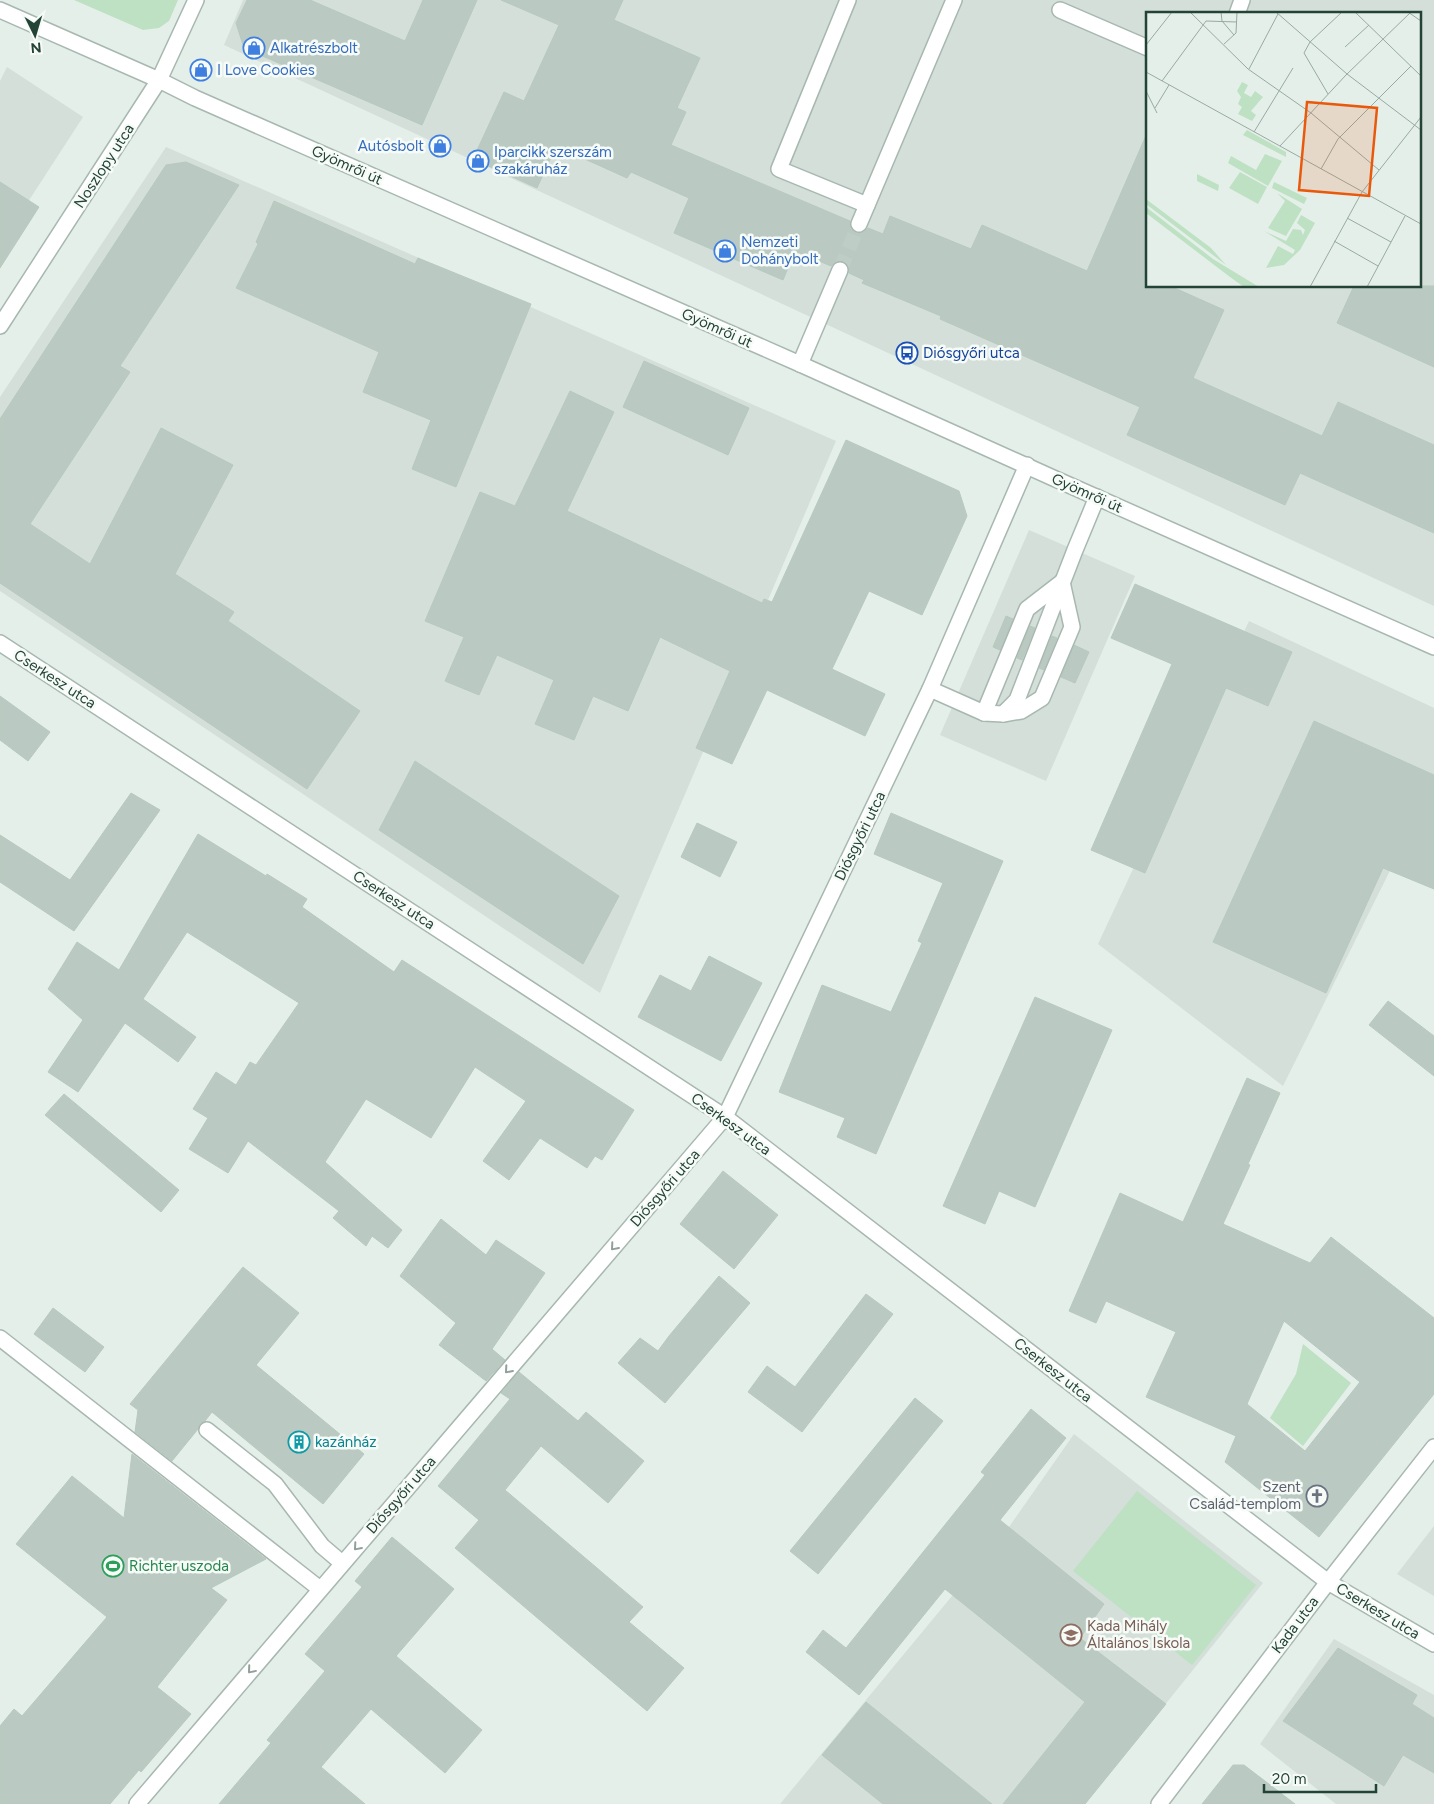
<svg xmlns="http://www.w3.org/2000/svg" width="1434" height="1804" viewBox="0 0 1434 1804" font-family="Figtree,sans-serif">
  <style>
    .built { fill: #d3dfd8; fill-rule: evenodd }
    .green { fill: #bde1c2 }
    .building { fill: #bacac2; stroke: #b7c9bf; fill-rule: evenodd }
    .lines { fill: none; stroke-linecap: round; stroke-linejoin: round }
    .minor-tunnel { stroke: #becdc5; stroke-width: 15; stroke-dasharray: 15 8; stroke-linecap: butt }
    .minor-casing { stroke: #a7b8b0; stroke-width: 18 }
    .minor { stroke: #fff; stroke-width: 15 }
    .oneway { stroke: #91a19a }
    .labels { text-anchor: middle; stroke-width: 5; stroke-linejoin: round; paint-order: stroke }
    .shop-label { font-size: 15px; fill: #366cbe; stroke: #f6fbf8; text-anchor: start }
    .street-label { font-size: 15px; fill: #234336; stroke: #f6fbf8 }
    .transit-label { font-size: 15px; fill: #164399; stroke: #f6fbf8; text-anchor: start }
    .culture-label { font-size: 15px; fill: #0d838f; stroke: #f6fbf8; text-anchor: start }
    .worship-label { font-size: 15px; fill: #5b616d; stroke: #f6fbf8; text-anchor: end }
    .leisure-label { font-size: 15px; fill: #27864d; stroke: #f6fbf8; text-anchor: start }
    .education-label { font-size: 15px; fill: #785e54; stroke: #f6fbf8; text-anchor: start }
    .inset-road { fill: none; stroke: #97aaa1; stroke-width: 1 }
    .view { fill: #e8590c; fill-opacity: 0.15; stroke: #e8590c; stroke-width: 2.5 }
    .inset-edge { fill: none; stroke: #234336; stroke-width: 2.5 }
  </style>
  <rect width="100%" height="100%" fill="#e5efe9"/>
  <g class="built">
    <path d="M 243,0 L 1434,0 L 1434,606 L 224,45 ZM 1148,14 L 1420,14 L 1420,286 L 1148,286 Z"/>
    <path d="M 7,67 L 83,117 L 0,245 L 0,81 Z"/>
    <path d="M 166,147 L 836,441 L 600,993 L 0,591 L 0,397 Z"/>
    <path d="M 1029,530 L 1135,576 L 1046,781 L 940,735 Z"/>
    <path d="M 1249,621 L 1434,708 L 1434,782 L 1283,1086 L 1098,944 Z"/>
    <path d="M 1074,1434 L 1263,1583 L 1085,1804 L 780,1804 L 1009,1527 Z"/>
    <path d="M 1434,1526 L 1434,1596 L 1397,1574 Z"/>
    <path d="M 1334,1639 L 1434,1695 L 1434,1804 L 1336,1804 L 1260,1744 Z"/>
  </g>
  <g class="green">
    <path d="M 74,0 L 178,0 L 169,21 L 159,28 L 143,30 Z"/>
    <path d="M 1303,1344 L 1351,1383 L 1303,1446 L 1270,1418 L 1296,1374 Z"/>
    <path d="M 1137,1491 L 1256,1585 L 1192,1665 L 1073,1571 Z"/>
  </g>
  <g class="building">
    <path d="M 247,0 L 310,0 L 405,41 L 423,0 L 477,0 L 422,125 L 244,48 L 236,23 Z"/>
    <path d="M 501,0 L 623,0 L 614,20 L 700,58 L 677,108 L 686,112 L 671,145 L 850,221 L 851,229 L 856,233 L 864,232 L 868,228 L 883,234 L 890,216 L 971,249 L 982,225 L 1087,271 L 1148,131 L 1148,286 L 1170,286 L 1224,310 L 1193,378 L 1322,436 L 1338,402 L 1434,445 L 1434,533 L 1300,473 L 1285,505 L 1127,435 L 1140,407 L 940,319 L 941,316 L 862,283 L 864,280 L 849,273 L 848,265 L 843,261 L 835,262 L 831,266 L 795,251 L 783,280 L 674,233 L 689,198 L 631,172 L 627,178 L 556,146 L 537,188 L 473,159 L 504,92 L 524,101 L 559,25 Z"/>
    <path d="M 186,162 L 239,185 L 120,366 L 130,372 L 30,524 L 90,564 L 161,428 L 233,465 L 175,574 L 234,612 L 228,621 L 360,711 L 307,789 L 0,583 L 0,419 L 166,165 Z"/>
    <path d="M 0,182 L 39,207 L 0,268 Z"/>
    <path d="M 274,201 L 415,264 L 418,258 L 531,304 L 456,487 L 412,469 L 431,420 L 363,392 L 379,352 L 236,288 L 258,244 L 256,242 Z"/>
    <path d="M 1354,286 L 1434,286 L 1434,367 L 1337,323 Z"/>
    <path d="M 644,361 L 749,408 L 728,455 L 623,407 Z"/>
    <path d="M 570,391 L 614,412 L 567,511 L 762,603 L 764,599 L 772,602 L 846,440 L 959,491 L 967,516 L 922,615 L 869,591 L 832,669 L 885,694 L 865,736 L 767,690 L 732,764 L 696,748 L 730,671 L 660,637 L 628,711 L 593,696 L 574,740 L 535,724 L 554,680 L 497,655 L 479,695 L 445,681 L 464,637 L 425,621 L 480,492 L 515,506 Z"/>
    <path d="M 1135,584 L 1292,652 L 1268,706 L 1226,688 L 1145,873 L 1091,850 L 1172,664 L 1111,638 Z"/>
    <path d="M 1006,616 L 1013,619 L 1000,650 L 993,647 Z"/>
    <path d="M 1030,626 L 1035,628 L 1022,660 L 1017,658 Z"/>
    <path d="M 1052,636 L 1057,638 L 1044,670 L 1039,668 Z"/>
    <path d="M 1074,645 L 1089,652 L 1075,683 L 1061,677 Z"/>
    <path d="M 0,696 L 50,732 L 28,761 L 0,740 Z"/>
    <path d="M 1314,721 L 1434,775 L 1434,889 L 1383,868 L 1326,993 L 1213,942 Z"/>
    <path d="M 415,761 L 619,896 L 583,964 L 379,830 Z"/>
    <path d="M 131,793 L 160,810 L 74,931 L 0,882 L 0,835 L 70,880 Z"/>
    <path d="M 891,813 L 1003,861 L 876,1154 L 837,1137 L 845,1118 L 779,1092 L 822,985 L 891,1012 L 922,943 L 918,941 L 943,883 L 874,854 Z"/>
    <path d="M 697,823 L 737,842 L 720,877 L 681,857 Z"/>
    <path d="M 198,834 L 266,876 L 267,874 L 307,899 L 302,907 L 394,972 L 402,960 L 634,1110 L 602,1160 L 595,1156 L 587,1168 L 540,1138 L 509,1180 L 483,1161 L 526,1101 L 475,1067 L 431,1138 L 366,1099 L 325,1162 L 402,1230 L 388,1248 L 372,1236 L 366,1246 L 333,1218 L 339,1211 L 248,1141 L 228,1173 L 189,1149 L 208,1118 L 193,1109 L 216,1072 L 236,1085 L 250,1062 L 256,1065 L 299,1003 L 187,932 L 143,999 L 196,1037 L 178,1062 L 125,1023 L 78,1092 L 48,1072 L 83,1020 L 48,989 L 77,942 L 119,970 Z"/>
    <path d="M 709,956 L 762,983 L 721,1061 L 638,1017 L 660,975 L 691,991 Z"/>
    <path d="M 1035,997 L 1112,1030 L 1035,1207 L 999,1191 L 985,1224 L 943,1206 Z"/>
    <path d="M 1388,1001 L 1434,1036 L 1434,1076 L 1369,1025 Z"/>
    <path d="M 1247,1078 L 1280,1093 L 1248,1164 L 1250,1165 L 1223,1224 L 1310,1263 L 1331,1237 L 1434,1318 L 1434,1394 L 1319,1537 L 1225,1462 L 1236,1436 L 1146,1397 L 1176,1332 L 1106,1301 L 1096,1323 L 1069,1311 L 1120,1193 L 1183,1222 ZM 1284,1321 L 1360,1382 L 1305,1451 L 1247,1404 Z"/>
    <path d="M 64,1094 L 179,1190 L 161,1212 L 45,1115 Z"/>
    <path d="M 723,1171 L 778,1215 L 734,1269 L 680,1224 Z"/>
    <path d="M 441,1219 L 486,1255 L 496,1240 L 545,1273 L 492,1349 L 505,1360 L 486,1381 L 439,1345 L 456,1323 L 400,1276 Z"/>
    <path d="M 243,1267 L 299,1313 L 256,1365 L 364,1454 L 323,1504 L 212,1412 L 205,1421 L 200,1424 L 198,1429 L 172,1461 L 135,1432 L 138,1410 L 130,1404 Z"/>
    <path d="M 719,1276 L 750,1303 L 665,1403 L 618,1363 L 640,1338 L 658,1351 L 669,1336 Z"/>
    <path d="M 866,1294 L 893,1314 L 802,1432 L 748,1392 L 767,1366 L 795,1387 Z"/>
    <path d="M 53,1308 L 104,1347 L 85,1372 L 34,1334 Z"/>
    <path d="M 519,1372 L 578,1421 L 586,1412 L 644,1461 L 608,1503 L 541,1446 L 505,1490 L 643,1607 L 629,1622 L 684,1668 L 647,1711 L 455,1548 L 479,1520 L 438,1486 L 510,1399 L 501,1393 Z"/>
    <path d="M 915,1398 L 943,1421 L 818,1574 L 790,1551 Z"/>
    <path d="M 1031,1409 L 1066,1438 L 1000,1520 L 1104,1604 L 1080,1638 L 1166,1704 L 1085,1804 L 1003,1804 L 1085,1702 L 945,1589 L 859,1695 L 806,1652 L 823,1630 L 846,1648 L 985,1475 L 981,1472 Z"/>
    <path d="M 132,1454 L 266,1559 L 211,1588 L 227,1600 L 157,1687 L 191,1714 L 141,1772 L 139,1770 L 110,1804 L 0,1804 L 0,1726 L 14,1709 L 22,1716 L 107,1617 L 16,1544 L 72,1476 L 124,1518 Z"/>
    <path d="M 392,1537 L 454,1589 L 396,1656 L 482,1730 L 445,1773 L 371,1709 L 321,1767 L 365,1804 L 219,1804 L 271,1743 L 267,1740 L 325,1671 L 305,1654 L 362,1587 L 355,1581 Z"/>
    <path d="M 1338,1648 L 1417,1695 L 1412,1704 L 1434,1718 L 1434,1773 L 1403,1755 L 1384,1786 L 1283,1721 Z"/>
    <path d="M 866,1702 L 992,1804 L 883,1804 L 822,1755 Z"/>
    <path d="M 1233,1765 L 1244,1765 L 1295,1804 L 1202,1804 Z"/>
  </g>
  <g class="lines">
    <path class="minor-tunnel" d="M 840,270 L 859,224"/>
    <g class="minor-casing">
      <g id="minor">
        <path d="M 848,0 L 779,169 L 867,205"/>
        <path d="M 0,10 L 159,80 L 195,98 L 800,364 L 1051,477 L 1434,647"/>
        <path d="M 1060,10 L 1148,48"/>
        <path d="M 1237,14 L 1242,0"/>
        <path d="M 859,224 L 954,0"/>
        <path d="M 0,326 L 159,80 L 196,0"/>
        <path d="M 800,364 L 840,270"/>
        <path d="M 0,643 L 725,1117 L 1328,1582 L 1434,1644"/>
        <path d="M 930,689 L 984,713 L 1003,714 L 1017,700 L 1075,550 L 1097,497"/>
        <path d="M 984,713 L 1027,609 L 1062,582 L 1072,627 L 1042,698 L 1021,711 L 1003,714"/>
        <path d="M 0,1338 L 320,1589"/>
        <path d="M 207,1430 L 275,1484 L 322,1546 L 342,1563"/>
        <path d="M 137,1804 L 725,1117 L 930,689 L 1027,465"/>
        <path d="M 1159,1804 L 1328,1582 L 1434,1447"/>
      </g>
    </g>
    <use href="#minor" class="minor"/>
  </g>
  <defs><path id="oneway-chevron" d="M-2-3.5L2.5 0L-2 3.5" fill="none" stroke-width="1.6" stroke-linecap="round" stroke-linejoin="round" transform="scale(1.25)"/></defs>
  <g class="oneway">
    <use href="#oneway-chevron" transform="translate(614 1247) rotate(131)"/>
    <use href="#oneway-chevron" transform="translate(508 1370) rotate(131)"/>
    <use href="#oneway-chevron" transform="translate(357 1547) rotate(131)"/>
    <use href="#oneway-chevron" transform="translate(251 1670) rotate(130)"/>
  </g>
  <defs>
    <g id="shop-ring" transform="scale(1.125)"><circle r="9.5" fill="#f6fbf8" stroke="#3f7fe0" stroke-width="1.5"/><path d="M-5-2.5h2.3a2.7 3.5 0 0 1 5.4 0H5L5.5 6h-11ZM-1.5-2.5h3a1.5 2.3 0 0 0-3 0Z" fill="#3f7fe0"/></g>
    <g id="bus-ring" transform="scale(1.125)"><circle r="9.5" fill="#f6fbf8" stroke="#1a4fb4" stroke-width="1.5"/><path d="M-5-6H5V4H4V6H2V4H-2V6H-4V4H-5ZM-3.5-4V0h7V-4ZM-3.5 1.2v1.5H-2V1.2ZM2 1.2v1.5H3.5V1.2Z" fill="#1a4fb4"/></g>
    <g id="building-ring" transform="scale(1.125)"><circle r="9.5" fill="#f6fbf8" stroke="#0f9aa8" stroke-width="1.5"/><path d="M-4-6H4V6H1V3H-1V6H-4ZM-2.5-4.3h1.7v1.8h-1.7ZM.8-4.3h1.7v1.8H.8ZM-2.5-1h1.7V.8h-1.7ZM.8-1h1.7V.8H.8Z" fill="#0f9aa8"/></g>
    <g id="church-ring" transform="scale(1.125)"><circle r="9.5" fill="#f6fbf8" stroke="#6b7280" stroke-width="1.5"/><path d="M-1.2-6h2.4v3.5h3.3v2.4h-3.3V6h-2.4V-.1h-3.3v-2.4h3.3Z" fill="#6b7280"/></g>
    <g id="stadium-ring" transform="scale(1.125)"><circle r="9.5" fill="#f6fbf8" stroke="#2e9e5b" stroke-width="1.5"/><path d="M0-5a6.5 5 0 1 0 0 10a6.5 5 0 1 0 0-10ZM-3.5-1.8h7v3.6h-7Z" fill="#2e9e5b"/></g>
    <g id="school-ring" transform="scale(1.125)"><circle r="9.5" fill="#f6fbf8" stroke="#8d6e63" stroke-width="1.5"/><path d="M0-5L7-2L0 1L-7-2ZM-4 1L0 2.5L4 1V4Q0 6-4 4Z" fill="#8d6e63"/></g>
  </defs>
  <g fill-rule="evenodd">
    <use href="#shop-ring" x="254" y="48"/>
    <use href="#shop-ring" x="201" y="70"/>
    <use href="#shop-ring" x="440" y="146"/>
    <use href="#shop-ring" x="478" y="161"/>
    <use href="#shop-ring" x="725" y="251"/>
    <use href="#bus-ring" x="907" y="353"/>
    <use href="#building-ring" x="299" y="1442"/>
    <use href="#church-ring" x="1317" y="1496"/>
    <use href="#stadium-ring" x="113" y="1566"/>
    <use href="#school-ring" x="1071" y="1635"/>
  </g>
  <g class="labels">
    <g class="shop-label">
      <text x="270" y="53">Alkatrészbolt</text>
      <text x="217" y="75">I Love Cookies</text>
      <text x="424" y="151" text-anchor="end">Autósbolt</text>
      <text x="494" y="157">Iparcikk szerszám<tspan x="494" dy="17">szakáruház</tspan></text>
      <text x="741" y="247">Nemzeti<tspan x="741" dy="17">Dohánybolt</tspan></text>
    </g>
    <g class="street-label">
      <text transform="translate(347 165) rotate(24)" y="5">Gyömrői út</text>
      <text transform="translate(104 166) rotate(-57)" y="5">Noszlopy utca</text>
      <text transform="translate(717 328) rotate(24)" y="5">Gyömrői út</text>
      <text transform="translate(1087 493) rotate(24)" y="5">Gyömrői út</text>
      <text transform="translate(55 679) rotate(33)" y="5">Cserkesz utca</text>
      <text transform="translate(860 836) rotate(-64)" y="5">Diósgyőri utca</text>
      <text transform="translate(394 900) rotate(33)" y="5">Cserkesz utca</text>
      <text transform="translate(731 1124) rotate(36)" y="5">Cserkesz utca</text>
      <text transform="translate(665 1188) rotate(-49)" y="5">Diósgyőri utca</text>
      <text transform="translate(1053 1370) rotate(38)" y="5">Cserkesz utca</text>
      <text transform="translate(401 1495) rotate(-49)" y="5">Diósgyőri utca</text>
      <text transform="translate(1378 1611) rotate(31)" y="5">Cserkesz utca</text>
      <text transform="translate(1295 1625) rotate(-53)" y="5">Kada utca</text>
    </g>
    <g class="transit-label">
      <text x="923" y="358">Diósgyőri utca</text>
    </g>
    <g class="culture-label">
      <text x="315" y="1447">kazánház</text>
    </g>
    <g class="worship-label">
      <text x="1301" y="1492">Szent<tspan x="1301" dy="17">Család-templom</tspan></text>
    </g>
    <g class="leisure-label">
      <text x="129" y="1571">Richter uszoda</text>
    </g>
    <g class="education-label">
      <text x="1087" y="1631">Kada Mihály<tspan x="1087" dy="17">Általános Iskola</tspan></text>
    </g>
  </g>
  <g transform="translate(1146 12)">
    <rect width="275" height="275" fill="#e5efe9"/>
    <path d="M 96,70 L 102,73 L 98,81 L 105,85 L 109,79 L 117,85 L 105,99 L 110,103 L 106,109 L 92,102 L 96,95 L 92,92 L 95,85 L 91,79 ZM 101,118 L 140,140 L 140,145 L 97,123 ZM 119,142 L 136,149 L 122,174 L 82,151 L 85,144 L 110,158 ZM 94,160 L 121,175 L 112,192 L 83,176 ZM 51,162 L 73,173 L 72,179 L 51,169 ZM 128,170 L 161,186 L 158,192 L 126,176 ZM 131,181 L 156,197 L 140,224 L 122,216 L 139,189 ZM 0,187 L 65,236 L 80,253 L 0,192 ZM 0,195 L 67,247 L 113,275 L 98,275 L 84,265 L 0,201 ZM 155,203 L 169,211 L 154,238 L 138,253 L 120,256 L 132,234 L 147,242 L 149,238 L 118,219 L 140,229 L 147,217 L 155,218 L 157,223 L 159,218 L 151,211 Z" fill="#bde1c2"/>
    <path class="inset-road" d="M 44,0 L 102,57 L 165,101 L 233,158M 75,0 L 76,9 L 88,23M 130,0 L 201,62 L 275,118M 209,0 L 275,64M 262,0 L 275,9M 78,32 L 90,21 L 91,0M 0,33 L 26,0M 199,35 L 223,13M 103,57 L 132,2M 0,60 L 275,212M 16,69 L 60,9 L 91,10M 0,79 L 11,101M 182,82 L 158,41 L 164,30 L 196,0M 9,96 L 23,73M 108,120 L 147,56M 134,134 L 200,63 L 265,0M 175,157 L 192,127 L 265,54M 201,206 L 245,230M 188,229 L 232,254M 164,275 L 216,180 L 275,105M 221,275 L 259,204"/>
    <path class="view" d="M 161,90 L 231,96 L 223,184 L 153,178 Z"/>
    <rect width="275" height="275" class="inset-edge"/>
  </g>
  <g transform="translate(35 35) rotate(175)" stroke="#f6fbf8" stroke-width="4" paint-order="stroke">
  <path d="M0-4L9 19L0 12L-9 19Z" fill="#234336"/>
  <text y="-8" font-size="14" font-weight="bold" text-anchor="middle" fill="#234336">N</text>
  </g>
  <path d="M1264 1784v8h112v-8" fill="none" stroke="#234336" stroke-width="2.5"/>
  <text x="1272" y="1784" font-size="15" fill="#234336" stroke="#f6fbf8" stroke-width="4" paint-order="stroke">20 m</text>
</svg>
